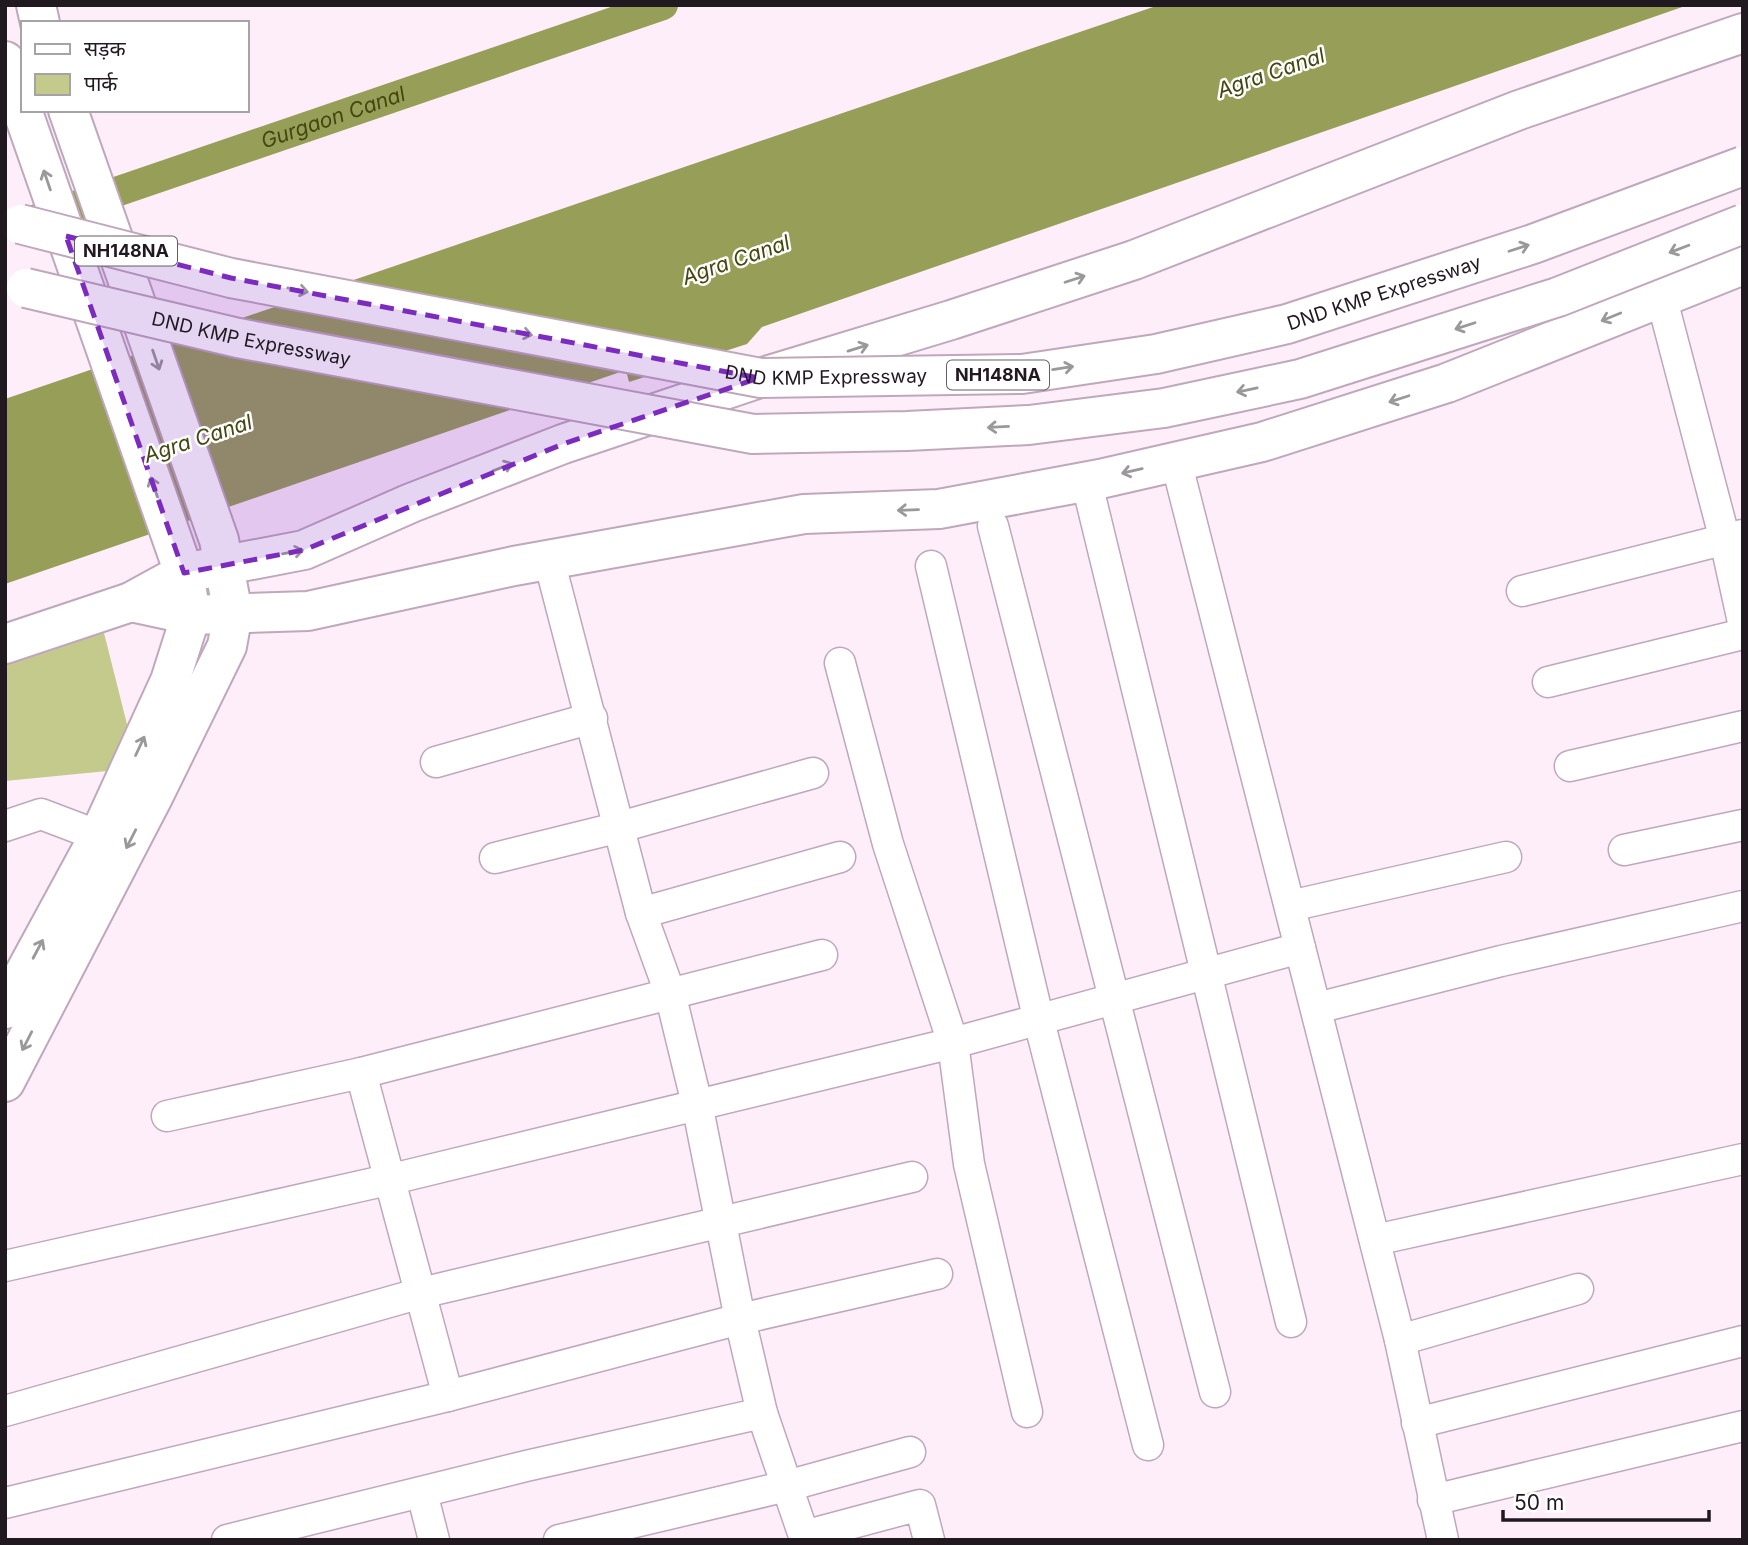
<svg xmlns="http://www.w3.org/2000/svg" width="1748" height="1545" viewBox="0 0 1748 1545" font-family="Inter,'Noto Sans Devanagari',sans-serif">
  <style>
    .green { fill: #c3ca8c }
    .water { fill: #979e57 }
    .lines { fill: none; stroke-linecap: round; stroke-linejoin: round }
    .canal { stroke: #979e57; stroke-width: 30 }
    .minor-casing { stroke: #bfa8bb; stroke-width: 33 }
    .tertiary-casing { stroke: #bfa8bb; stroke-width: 42 }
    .minor { stroke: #fff; stroke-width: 30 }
    .tertiary { stroke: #fff; stroke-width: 38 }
    .trunk-bridge-casing { stroke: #bfa8bb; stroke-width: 42; stroke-linecap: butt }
    .trunk-bridge { stroke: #fff; stroke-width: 38 }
    .oneway { stroke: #9b989b }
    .marked { fill: #7b2cbf; fill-opacity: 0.2; stroke: #7b2cbf; stroke-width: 5; stroke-dasharray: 14 9; stroke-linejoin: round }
    .labels { text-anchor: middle; stroke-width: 5; stroke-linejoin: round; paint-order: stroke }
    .shield { fill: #fff; stroke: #645e63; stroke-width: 2 }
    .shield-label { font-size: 18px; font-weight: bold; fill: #211920 }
    .street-label { font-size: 19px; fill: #211920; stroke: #fff }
    .water-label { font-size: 21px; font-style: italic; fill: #434710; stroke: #fff }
  </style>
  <rect width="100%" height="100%" fill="#fdeefa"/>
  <path class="green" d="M 101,621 L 138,768 L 5,781 L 5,654 Z"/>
  <path class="water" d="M 1159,5 L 1688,5 L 762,327 L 747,344 L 629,382 L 626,370 L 5,584 L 5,399 Z"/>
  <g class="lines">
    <path class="canal" id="s1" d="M 37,219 L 663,5"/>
    <g class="minor-casing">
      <g id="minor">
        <path d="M 1661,296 L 1725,540 L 1743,622"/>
        <path d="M 1176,461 L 1400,1340 L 1443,1540"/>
        <path d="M 1091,500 L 1291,1322"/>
        <path d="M 993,526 L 1215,1392"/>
        <path d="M 549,560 L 641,913 L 670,993 L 697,1104 L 740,1319 L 762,1413 L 804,1536 L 920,1505 L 929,1540"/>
        <path d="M 931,566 L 1038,1017 L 1148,1445"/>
        <path d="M 1522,591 L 1742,535"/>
        <path d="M 840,663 L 888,844 L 953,1043 L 969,1164 L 1027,1412"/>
        <path d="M 1548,682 L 1743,634"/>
        <path d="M 436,762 L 592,718"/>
        <path d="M 1570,766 L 1743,726"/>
        <path d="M 5,826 L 41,814 L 99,836"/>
        <path d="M 1624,850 L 1743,825"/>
        <path d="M 495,858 L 620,827 L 813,773"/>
        <path d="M 1290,906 L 1506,857"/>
        <path d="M 641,913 L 840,857"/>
        <path d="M 1317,1008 L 1501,961 L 1743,906"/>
        <path d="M 361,1073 L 448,1396"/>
        <path d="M 167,1116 L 361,1073 L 822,955"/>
        <path d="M 1375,1240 L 1743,1159"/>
        <path d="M 5,1266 L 392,1179 L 953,1043 L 1300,948"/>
        <path d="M 1400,1340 L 1578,1289"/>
        <path d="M 5,1411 L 421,1293 L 912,1177"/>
        <path d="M 1417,1423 L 1743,1341"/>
        <path d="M 422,1493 L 434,1540"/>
        <path d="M 1433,1500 L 1743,1426"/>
        <path d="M 5,1503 L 448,1396 L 740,1319 L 937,1274"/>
        <path d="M 227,1540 L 526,1466 L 762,1413"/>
        <path d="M 559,1540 L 787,1486 L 910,1452"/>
      </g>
    </g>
    <g class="tertiary-casing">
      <g id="tertiary">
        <path d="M 36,5 L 40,23"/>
        <path d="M 5,61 L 184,573 L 191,615 L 170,681 L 99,836 L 5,1009"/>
        <path d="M 131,602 L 191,615 L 308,611 L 514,566 L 804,514 L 939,509 L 1100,479 L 1262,442 L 1447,383 L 1743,265"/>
        <path d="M 5,644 L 131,602 L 184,573 L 304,550 L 411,503 L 563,444 L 763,377 L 951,320 L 1134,260 L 1519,110 L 1743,33"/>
        <path d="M 5,1082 L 154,795 L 227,646 L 233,613 L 219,540 L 68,110"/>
      </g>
    </g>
    <use href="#minor" class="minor"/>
    <use href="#tertiary" class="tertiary"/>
    <g class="trunk-bridge-casing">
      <g id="trunk-bridge">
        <path id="s2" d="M 20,224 L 231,278 L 761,378 L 1022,374 L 1156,354 L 1287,324 L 1533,244 L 1743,166"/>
        <path id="s3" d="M 26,288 L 238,338 L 753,434 L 907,431 L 1029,425 L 1164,408 L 1300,379 L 1558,297 L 1743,224"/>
      </g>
    </g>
    <use href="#trunk-bridge" class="trunk-bridge"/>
  </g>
  <defs><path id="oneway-shaft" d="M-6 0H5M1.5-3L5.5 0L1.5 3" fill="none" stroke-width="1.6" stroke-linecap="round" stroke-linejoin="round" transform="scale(1.75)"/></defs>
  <g class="oneway">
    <use href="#oneway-shaft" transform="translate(47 180) rotate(-109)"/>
    <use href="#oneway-shaft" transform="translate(1519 248) rotate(-18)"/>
    <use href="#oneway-shaft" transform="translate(1679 249) rotate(159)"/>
    <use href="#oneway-shaft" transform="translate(1075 279) rotate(-18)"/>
    <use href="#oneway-shaft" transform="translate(298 290) rotate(11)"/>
    <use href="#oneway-shaft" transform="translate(1611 317) rotate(158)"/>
    <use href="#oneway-shaft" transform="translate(1465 326) rotate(162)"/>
    <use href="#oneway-shaft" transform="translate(522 333) rotate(11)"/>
    <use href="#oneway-shaft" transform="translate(858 348) rotate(-17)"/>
    <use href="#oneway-shaft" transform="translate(156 360) rotate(71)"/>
    <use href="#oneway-shaft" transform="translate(1063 368) rotate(-9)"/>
    <use href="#oneway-shaft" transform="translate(1247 390) rotate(168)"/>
    <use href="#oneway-shaft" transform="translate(1399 399) rotate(162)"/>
    <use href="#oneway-shaft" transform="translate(998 427) rotate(177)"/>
    <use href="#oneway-shaft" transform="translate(503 467) rotate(-21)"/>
    <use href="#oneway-shaft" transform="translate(1132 471) rotate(167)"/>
    <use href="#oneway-shaft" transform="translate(154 487) rotate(-109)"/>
    <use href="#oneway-shaft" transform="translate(908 510) rotate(178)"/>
    <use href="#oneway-shaft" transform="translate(293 552) rotate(-10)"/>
    <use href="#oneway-shaft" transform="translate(140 746) rotate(-65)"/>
    <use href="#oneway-shaft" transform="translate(131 839) rotate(117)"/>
    <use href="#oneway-shaft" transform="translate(38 949) rotate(-62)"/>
    <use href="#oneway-shaft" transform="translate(27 1041) rotate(117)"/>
  </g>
  <path class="marked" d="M 66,236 L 231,278 L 759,378 L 563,444 L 304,550 L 184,573 Z"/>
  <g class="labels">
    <g class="shield">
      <rect x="75" y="236.5" width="102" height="29" rx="5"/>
      <rect x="947" y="360.5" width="102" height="29" rx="5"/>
    </g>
    <g class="shield-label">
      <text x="126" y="257">NH148NA</text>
      <text x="998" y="381">NH148NA</text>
    </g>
    <g class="street-label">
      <text dy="7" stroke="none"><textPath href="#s2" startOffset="1390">DND KMP Expressway</textPath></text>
      <text dy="7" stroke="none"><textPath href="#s3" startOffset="231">DND KMP Expressway</textPath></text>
      <text dy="7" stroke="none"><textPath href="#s2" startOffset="822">DND KMP Expressway</textPath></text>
    </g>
    <g class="water-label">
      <text transform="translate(1271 73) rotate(-19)" y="7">Agra Canal</text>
      <text dy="7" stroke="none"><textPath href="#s1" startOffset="313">Gurgaon Canal</textPath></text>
      <text transform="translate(736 260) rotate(-19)" y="7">Agra Canal</text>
      <text transform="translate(198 439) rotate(-18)" y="7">Agra Canal</text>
    </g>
  </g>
  <rect width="1748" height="1545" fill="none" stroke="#211920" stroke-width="14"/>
  <rect x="21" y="21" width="228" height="91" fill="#ffffff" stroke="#a6a3a6" stroke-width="2"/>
  <rect x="35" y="44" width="35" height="10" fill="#ffffff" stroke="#a6a3a6" stroke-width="2"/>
  <text x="84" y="56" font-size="21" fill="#211920">सड़क</text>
  <rect x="35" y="74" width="35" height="21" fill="#c3ca8c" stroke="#a6a3a6" stroke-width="2"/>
  <text x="84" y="91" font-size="21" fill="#211920">पार्क</text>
  <path d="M1503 1510v10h206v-10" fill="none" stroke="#211920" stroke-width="3.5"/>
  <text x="1514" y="1510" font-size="21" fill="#211920" stroke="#ffffff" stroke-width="5" paint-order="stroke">50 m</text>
</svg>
